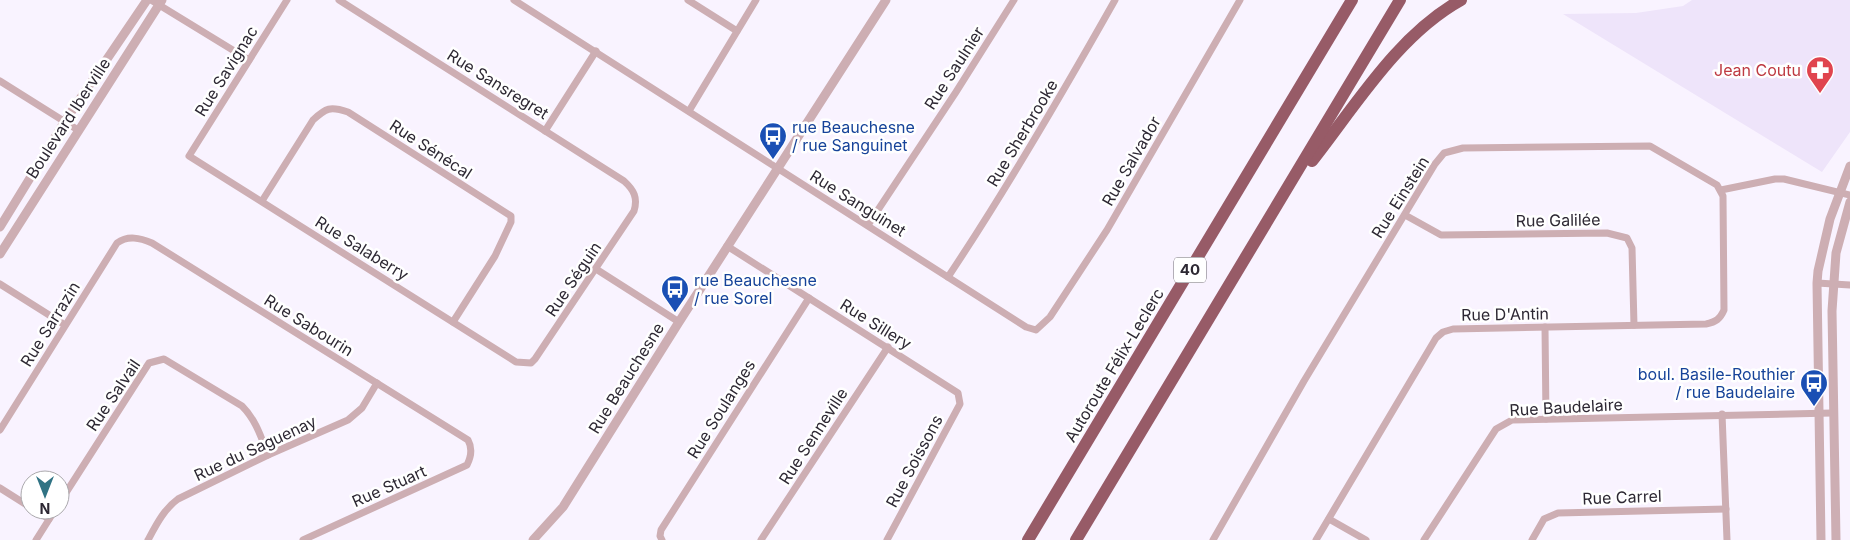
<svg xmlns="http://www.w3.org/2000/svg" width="1850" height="540" viewBox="0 0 1850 540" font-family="Inter,sans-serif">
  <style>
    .built { fill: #eee4fa }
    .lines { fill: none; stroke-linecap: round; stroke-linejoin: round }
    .minor { stroke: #cdaeb3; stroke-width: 7 }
    .tertiary { stroke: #cdaeb3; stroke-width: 9 }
    .motorway { stroke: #975b67; stroke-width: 12 }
    .labels { text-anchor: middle; stroke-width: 5; stroke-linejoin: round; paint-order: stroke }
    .shield { fill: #fff; stroke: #6c6870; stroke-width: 1 }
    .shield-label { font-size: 15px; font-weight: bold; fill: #2d2833 }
    .street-label { font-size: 16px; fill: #2d2833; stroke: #fff }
    .health-label { font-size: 16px; fill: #be3a42; stroke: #fff; text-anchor: end }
    .transit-label { font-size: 16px; fill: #164399; stroke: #fff; text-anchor: start }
  </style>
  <rect width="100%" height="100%" fill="#f9f3ff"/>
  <path class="built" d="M 1692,0 L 1850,0 L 1850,132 L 1822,172 L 1563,14 L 1636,13 L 1683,6 Z"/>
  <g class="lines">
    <g class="minor">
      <path d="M 151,0 L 249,60"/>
      <path d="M 287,0 L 189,156 L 516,362 L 531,363 L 535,359 L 634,211 C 638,198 634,190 624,181 L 339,0"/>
      <path d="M 514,0 L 1026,327 L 1036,330 L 1050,317 L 1107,230 L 1240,0"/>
      <path d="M 688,0 L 737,31"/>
      <path d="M 0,81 L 78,130"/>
      <path d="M 689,111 L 756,0"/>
      <path d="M 545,131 L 596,51"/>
      <path d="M 1721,190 L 1775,179 L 1784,179 L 1850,195"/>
      <path d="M 262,201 L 313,120 C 326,108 330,106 348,112 L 511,216 L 511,222 L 495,256 L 453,322"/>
      <path d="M 1405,215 L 1441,235 L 1607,233 L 1627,238 L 1632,248 L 1634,325"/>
      <path d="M 868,225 L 956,92 L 1014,0"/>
      <path d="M 727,246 L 958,393 L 960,404 L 887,540"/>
      <path d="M 596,269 L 679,322"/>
      <path d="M 948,277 C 1008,187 1062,94 1115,0"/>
      <path d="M 1817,283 L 1850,285"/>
      <path d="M 0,284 L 65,325"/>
      <path d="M 1545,327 L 1546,419"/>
      <path d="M 1722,414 L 1727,540"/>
      <path d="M 0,430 L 117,243 C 128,235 140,238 152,243 L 468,440 C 473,449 471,457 467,465 L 303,540"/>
      <path d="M 0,488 L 30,507"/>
      <path d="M 60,502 L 149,363 L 164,359 L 242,406 C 256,420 261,437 268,455"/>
      <path d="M 35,510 L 49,519"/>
      <path d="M 1329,519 L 1366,540"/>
      <path d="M 36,540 L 55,510"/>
      <path d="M 148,540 C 156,525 164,509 178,499 L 268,455 L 348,420 L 362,408 L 377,383"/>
      <path d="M 662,540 L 660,536 L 661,530 L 809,298"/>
      <path d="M 761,540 L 888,347"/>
      <path d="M 1213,540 L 1304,381 L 1435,164 L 1444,153 L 1463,148 L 1650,146 L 1717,185 L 1723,196 L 1724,310 C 1720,319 1716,322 1706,324 L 1453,329 L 1443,332 L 1436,338 L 1316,540"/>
      <path d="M 1424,540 L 1496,429 L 1512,420 L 1832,413"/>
      <path d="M 1532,540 L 1544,519 L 1558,513 L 1726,509"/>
    </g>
    <g class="tertiary">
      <path d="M 0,227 L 65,121 L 147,0"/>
      <path d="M 0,254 L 162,0"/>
      <path d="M 533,540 L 563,507 L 679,322 L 886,0"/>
      <path d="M 1821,540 L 1817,283 L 1818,271 L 1830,219 L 1850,166"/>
      <path d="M 1836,540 L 1832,311 L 1836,253 L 1850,202"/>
    </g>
    <g class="motorway">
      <path d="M 1312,161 C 1356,105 1398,35 1461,0"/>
      <path d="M 1028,540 L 1352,0"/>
      <path d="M 1076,540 L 1400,0"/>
    </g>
  </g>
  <defs>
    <g id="pharmacy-pin" transform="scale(1.4375)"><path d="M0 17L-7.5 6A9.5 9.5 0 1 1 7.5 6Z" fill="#e0444e" stroke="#fff"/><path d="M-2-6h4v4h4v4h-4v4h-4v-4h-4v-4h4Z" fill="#fff"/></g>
    <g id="bus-pin" transform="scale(1.4375)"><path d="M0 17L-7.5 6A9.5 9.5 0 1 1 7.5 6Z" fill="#1a4fb4" stroke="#fff"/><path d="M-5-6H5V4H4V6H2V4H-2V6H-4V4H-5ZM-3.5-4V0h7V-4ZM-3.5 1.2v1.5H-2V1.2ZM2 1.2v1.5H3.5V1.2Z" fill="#fff"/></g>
  </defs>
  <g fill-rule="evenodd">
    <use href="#pharmacy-pin" x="1820" y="70"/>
    <use href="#bus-pin" x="773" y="136"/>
    <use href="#bus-pin" x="675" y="289"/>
    <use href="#bus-pin" x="1814" y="383"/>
  </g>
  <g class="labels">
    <rect class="shield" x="1174" y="257.5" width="32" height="25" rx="4"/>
    <g class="shield-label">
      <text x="1190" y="275">40</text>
    </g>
    <g class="street-label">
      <text transform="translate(954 68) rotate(-57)" y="6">Rue Saulnier</text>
      <text transform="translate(226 71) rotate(-58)" y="6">Rue Savignac</text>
      <text transform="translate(498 84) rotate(32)" y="6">Rue Sansregret</text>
      <text transform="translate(68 118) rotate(-57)" y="6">Boulevard Iberville</text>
      <text transform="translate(1022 133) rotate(-59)" y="6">Rue Sherbrooke</text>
      <text transform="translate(431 149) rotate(33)" y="6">Rue Sénécal</text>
      <text transform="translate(1131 161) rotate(-60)" y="6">Rue Salvador</text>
      <text transform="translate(1400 197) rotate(-58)" y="6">Rue Einstein</text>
      <text transform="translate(858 203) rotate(32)" y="6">Rue Sanguinet</text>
      <text transform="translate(1558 220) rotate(-1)" y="6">Rue Galilée</text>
      <text transform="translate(362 248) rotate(32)" y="6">Rue Salaberry</text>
      <text transform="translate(573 279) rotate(-56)" y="6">Rue Séguin</text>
      <text transform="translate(1505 314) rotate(-1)" y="6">Rue D'Antin</text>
      <text transform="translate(50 324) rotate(-58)" y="6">Rue Sarrazin</text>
      <text transform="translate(876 324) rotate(32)" y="6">Rue Sillery</text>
      <text transform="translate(309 325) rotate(32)" y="6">Rue Sabourin</text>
      <text transform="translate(1114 365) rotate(-59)" y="6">Autoroute Félix-Leclerc</text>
      <text transform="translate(626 378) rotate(-58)" y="6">Rue Beauchesne</text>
      <text transform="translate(113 395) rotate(-56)" y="6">Rue Salvail</text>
      <text transform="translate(1566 407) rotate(-3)" y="6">Rue Baudelaire</text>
      <text transform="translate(721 409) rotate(-58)" y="6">Rue Soulanges</text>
      <text transform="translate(813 436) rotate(-57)" y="6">Rue Senneville</text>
      <text transform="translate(255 448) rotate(-25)" y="6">Rue du Saguenay</text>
      <text transform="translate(914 461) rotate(-62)" y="6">Rue Soissons</text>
      <text transform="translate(389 486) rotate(-24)" y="6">Rue Stuart</text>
      <text transform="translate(1622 497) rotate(-2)" y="6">Rue Carrel</text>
    </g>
    <g class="health-label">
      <text x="1801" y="76">Jean Coutu</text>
    </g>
    <g class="transit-label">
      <text x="792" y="133">rue Beauchesne<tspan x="792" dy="18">/ rue Sanguinet</tspan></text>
      <text x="694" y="286">rue Beauchesne<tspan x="694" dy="18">/ rue Sorel</tspan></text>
      <text x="1795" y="380" text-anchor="end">boul. Basile-Routhier<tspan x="1795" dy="18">/ rue Baudelaire</tspan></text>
    </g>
  </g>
  <g transform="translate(45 495) rotate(180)"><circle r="24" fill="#ffffff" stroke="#aba9ad"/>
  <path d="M0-4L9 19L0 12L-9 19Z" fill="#307384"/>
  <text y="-8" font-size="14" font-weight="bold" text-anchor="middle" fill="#2d2833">N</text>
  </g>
</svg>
